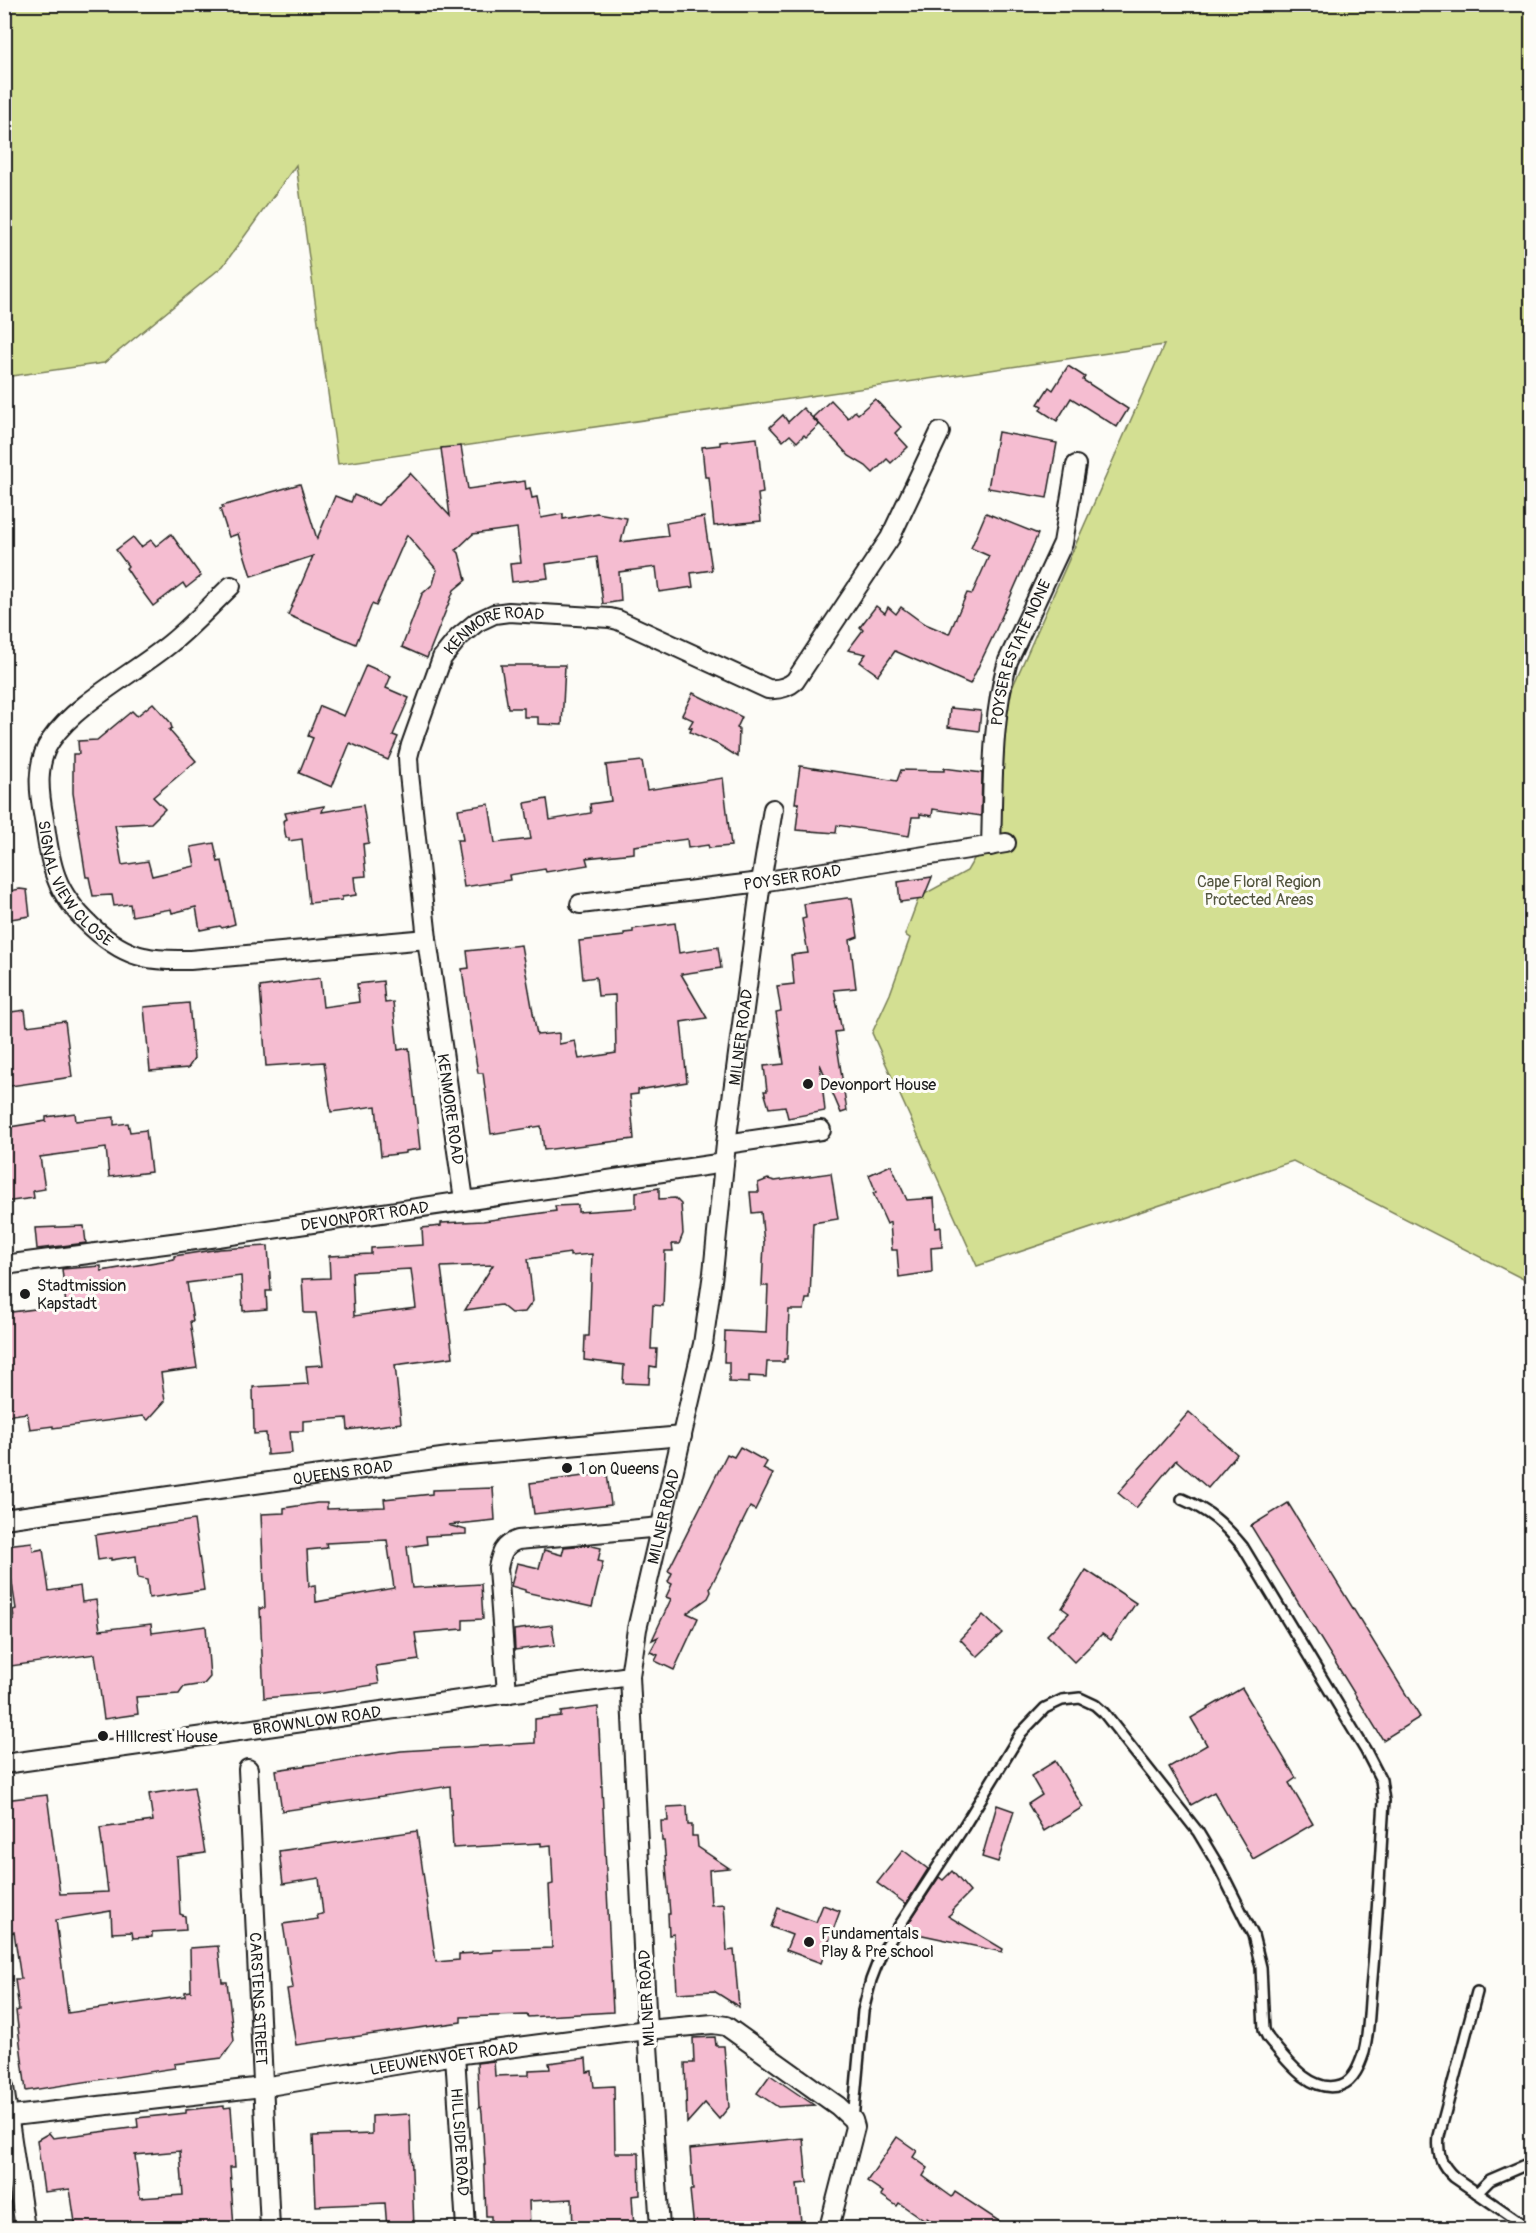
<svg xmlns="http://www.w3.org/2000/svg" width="1536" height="2233" viewBox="0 0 1536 2233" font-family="Pangolin,sans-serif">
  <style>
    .green { fill: #d3df92; stroke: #787e57; stroke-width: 1.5 }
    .building { fill: #f5bdd1; stroke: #1c1c1c; stroke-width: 1.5; fill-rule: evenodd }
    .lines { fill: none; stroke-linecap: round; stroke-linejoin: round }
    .service-casing { stroke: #1c1c1c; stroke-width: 14 }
    .minor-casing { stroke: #1c1c1c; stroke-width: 22 }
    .service { stroke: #fdfcf7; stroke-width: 9 }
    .minor { stroke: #fdfcf7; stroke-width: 18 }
    .poi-dot { fill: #1c1c1c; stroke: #fdfcf7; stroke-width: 2 }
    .labels { text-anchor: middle; stroke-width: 6; stroke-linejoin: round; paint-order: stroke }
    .street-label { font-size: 16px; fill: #1c1c1c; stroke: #fdfcf7 }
    .park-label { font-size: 16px; fill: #53563f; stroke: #fdfcf7 }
    .poi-label { font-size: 16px; fill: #1c1c1c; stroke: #fdfcf7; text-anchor: start }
  </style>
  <rect width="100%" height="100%" fill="#fdfcf7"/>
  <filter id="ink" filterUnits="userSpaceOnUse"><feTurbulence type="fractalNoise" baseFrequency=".0167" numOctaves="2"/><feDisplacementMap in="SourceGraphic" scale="12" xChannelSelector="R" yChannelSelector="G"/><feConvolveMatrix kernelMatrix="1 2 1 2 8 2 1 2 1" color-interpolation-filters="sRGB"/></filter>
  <g filter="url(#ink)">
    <path class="green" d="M 4,5 L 1531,5 L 1531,1283 L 1293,1161 L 977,1266 L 872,1033 L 890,994 L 910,938 L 905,935 L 919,897 L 967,871 L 995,823 L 1005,704 L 1164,345 L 338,464 L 296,165 L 223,266 L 104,363 L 5,377 Z"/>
    <g class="building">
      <path d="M 1068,366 L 1085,377 L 1083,380 L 1128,409 L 1117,427 L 1071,398 L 1057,421 L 1040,410 L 1042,406 L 1038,404 L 1049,387 L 1053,390 Z"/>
      <path d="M 875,399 L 901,427 L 895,433 L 908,447 L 891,463 L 887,459 L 873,473 L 866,466 L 849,456 L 813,417 L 831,400 L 848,418 L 855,411 L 858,414 Z"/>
      <path d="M 803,408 L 819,425 L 806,437 L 804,435 L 797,442 L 790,435 L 783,441 L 770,427 L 783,415 L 788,422 Z"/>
      <path d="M 998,432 L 1057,443 L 1047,498 L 988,488 Z"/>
      <path d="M 757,438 L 763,493 L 758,494 L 761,521 L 714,526 L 709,477 L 705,477 L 702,447 L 720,445 L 720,442 Z"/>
      <path d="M 461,446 L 468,489 L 525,481 L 526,489 L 530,488 L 532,498 L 537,497 L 541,518 L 563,514 L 563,519 L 597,513 L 627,518 L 621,542 L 668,536 L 666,523 L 704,517 L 712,570 L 691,573 L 693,587 L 659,592 L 656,567 L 619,572 L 621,601 L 603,604 L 597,557 L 546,564 L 548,578 L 512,582 L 510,564 L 521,563 L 517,528 L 473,534 L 456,550 L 459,553 L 466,580 L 454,590 L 427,658 L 402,647 L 422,594 L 433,584 L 437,570 L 407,535 L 376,606 L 372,604 L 356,644 L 288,615 L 313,556 L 251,576 L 238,534 L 229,537 L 220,509 L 223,508 L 222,506 L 300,484 L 317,539 L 335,496 L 351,502 L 354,495 L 378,505 L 410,473 L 450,516 L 441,448 Z"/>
      <path d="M 986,513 L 1038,534 L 994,634 L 970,684 L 895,651 L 878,675 L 860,662 L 866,654 L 848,650 L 863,630 L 860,627 L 876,606 L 885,613 L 888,607 L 896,614 L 901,607 L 923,623 L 949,634 L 967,593 L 972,594 L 989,556 L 971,548 Z"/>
      <path d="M 171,534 L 201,576 L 186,588 L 183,583 L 153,606 L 136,583 L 126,568 L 128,566 L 116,550 L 133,537 L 141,547 L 151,540 L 156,546 Z"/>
      <path d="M 366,665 L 391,676 L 386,688 L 409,698 L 393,735 L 398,737 L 388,760 L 350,743 L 332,787 L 299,773 L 313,738 L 308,736 L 320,706 L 344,716 Z"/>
      <path d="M 501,665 L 565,665 L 562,725 L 538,724 L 538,717 L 524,717 L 524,708 L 508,708 Z"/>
      <path d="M 693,693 L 742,717 L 737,728 L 739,729 L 738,757 L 719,745 L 690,732 L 692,728 L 689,727 L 693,720 L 682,715 Z"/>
      <path d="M 153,703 L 170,722 L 172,728 L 169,730 L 196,761 L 153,797 L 165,809 L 151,823 L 115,825 L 122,865 L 148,861 L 152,876 L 195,866 L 191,847 L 214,843 L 218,862 L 222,861 L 235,924 L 222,928 L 220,926 L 200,930 L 196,907 L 172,913 L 171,909 L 132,916 L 130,904 L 114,906 L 112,895 L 93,896 L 89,877 L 86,877 L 73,793 L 73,754 L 79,754 L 78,741 L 97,740 L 132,711 L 137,716 Z"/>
      <path d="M 950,708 L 981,711 L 979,731 L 948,727 Z"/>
      <path d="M 642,761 L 647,790 L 723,778 L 731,846 L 709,848 L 708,845 L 688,848 L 687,839 L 634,846 L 634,853 L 586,858 L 588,865 L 546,872 L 545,869 L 509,875 L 510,880 L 464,887 L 457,840 L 463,840 L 458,809 L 489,804 L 495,843 L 531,839 L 525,803 L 547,799 L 550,820 L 591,813 L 590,804 L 611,801 L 606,765 Z"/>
      <path d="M 800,766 L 897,781 L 901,770 L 944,771 L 944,768 L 982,773 L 981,816 L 933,809 L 932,816 L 920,814 L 920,817 L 912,817 L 909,836 L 837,825 L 836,833 L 796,830 L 799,803 L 795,803 Z"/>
      <path d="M 363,805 L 369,843 L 363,844 L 366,876 L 354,877 L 356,895 L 342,897 L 342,900 L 309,903 L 302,839 L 289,841 L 289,838 L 286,838 L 283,821 L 287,819 L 285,813 L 324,806 L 322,812 Z"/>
      <path d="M 932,877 L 923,899 L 900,902 L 898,882 Z"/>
      <path d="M 20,889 L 27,890 L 30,916 L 4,920 L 4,892 Z"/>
      <path d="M 847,898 L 852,898 L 858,937 L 850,940 L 856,988 L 834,990 L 842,1031 L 835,1032 L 847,1111 L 841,1113 L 820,1064 L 825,1111 L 788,1118 L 785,1106 L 769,1108 L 764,1091 L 767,1091 L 764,1066 L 784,1064 L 776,1012 L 781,1011 L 777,986 L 794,984 L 791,955 L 808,953 L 802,919 L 806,918 L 804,904 Z"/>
      <path d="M 675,923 L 679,953 L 718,947 L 721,968 L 681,974 L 707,1018 L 681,1022 L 687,1082 L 638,1090 L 638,1094 L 630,1095 L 634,1139 L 544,1150 L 541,1126 L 491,1134 L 483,1073 L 478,1073 L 466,998 L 462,969 L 469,968 L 467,951 L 521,945 L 537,1035 L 559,1033 L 559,1044 L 575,1041 L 579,1059 L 616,1053 L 615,995 L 598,996 L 596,977 L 583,979 L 579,941 L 624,936 L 624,933 L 633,932 L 633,929 Z"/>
      <path d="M 320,978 L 323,1007 L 359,1002 L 357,984 L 383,981 L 385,1003 L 393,1002 L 398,1050 L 409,1048 L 420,1149 L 406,1151 L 406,1153 L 381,1156 L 376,1106 L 331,1112 L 324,1062 L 266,1066 L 260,987 Z"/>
      <path d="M 189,1003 L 194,1059 L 188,1068 L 150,1071 L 144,1007 Z"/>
      <path d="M 25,1010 L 27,1026 L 65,1021 L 72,1077 L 4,1087 L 4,1013 Z"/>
      <path d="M 75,1113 L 76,1121 L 114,1117 L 114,1125 L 128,1123 L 130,1132 L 146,1130 L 151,1172 L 109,1177 L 106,1148 L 40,1157 L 45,1189 L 33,1191 L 34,1198 L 4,1202 L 4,1128 L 46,1121 L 46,1117 Z"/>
      <path d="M 891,1165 L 907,1200 L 934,1198 L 936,1228 L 941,1227 L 942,1247 L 931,1248 L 932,1272 L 899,1277 L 897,1250 L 892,1250 L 890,1222 L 887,1224 L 873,1193 L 876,1192 L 869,1175 Z"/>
      <path d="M 831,1173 L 838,1219 L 813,1223 L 810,1299 L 806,1299 L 804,1310 L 789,1310 L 787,1359 L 784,1359 L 784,1362 L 767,1362 L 766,1377 L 749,1376 L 749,1383 L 729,1382 L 729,1362 L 724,1362 L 725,1331 L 766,1333 L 768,1286 L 762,1286 L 764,1243 L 761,1212 L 752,1213 L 750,1192 L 759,1192 L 758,1183 L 768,1179 L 775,1181 Z"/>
      <path d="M 659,1188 L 659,1199 L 675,1198 L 681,1204 L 683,1234 L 679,1244 L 672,1244 L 673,1251 L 665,1251 L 663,1306 L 653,1305 L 651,1349 L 657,1349 L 656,1367 L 650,1366 L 649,1384 L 623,1383 L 624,1365 L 584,1360 L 585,1336 L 589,1336 L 592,1254 L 570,1256 L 570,1253 L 528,1259 L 533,1301 L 525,1312 L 511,1313 L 501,1305 L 465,1310 L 493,1265 L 441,1267 L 453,1357 L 395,1365 L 401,1423 L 348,1430 L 347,1418 L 303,1421 L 303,1431 L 290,1431 L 292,1453 L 279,1454 L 267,1455 L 266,1433 L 254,1434 L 253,1387 L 308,1384 L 306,1366 L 323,1365 L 316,1313 L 304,1313 L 302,1279 L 330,1278 L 329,1256 L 371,1254 L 371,1248 L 423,1245 L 422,1228 L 441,1226 L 441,1223 L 483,1221 L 556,1211 L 555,1206 L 578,1205 L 578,1212 L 636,1208 L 636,1192 ZM 411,1269 L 416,1308 L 354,1316 L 352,1272 Z"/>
      <path d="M 84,1226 L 86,1243 L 37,1249 L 35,1228 Z"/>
      <path d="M 268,1246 L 271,1291 L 266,1291 L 267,1309 L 243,1311 L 241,1276 L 187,1283 L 193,1321 L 190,1321 L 197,1368 L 161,1373 L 165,1401 L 148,1420 L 143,1416 L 53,1428 L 53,1426 L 30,1429 L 27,1413 L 4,1416 L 4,1313 L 66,1305 L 62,1269 L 101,1266 L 101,1271 L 174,1259 L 174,1256 L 220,1249 Z"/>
      <path d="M 1189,1412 L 1237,1454 L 1208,1488 L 1176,1460 L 1136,1508 L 1118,1493 Z"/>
      <path d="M 740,1447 L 767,1462 L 763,1469 L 773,1474 L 755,1510 L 750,1507 L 710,1588 L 711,1592 L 708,1598 L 687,1613 L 698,1618 L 674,1670 L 655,1661 L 658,1655 L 650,1652 L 658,1637 L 652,1640 L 671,1599 L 666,1597 L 672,1584 L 668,1582 L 672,1573 L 668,1571 L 727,1454 L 734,1457 Z"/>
      <path d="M 607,1473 L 611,1505 L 534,1514 L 530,1483 Z"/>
      <path d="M 493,1488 L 495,1520 L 448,1525 L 466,1530 L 466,1534 L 426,1536 L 427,1544 L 407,1547 L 412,1588 L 481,1584 L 483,1619 L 463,1620 L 463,1629 L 415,1633 L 419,1660 L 376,1666 L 379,1684 L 323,1693 L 264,1698 L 260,1608 L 265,1608 L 261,1514 L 284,1513 L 284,1508 L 317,1503 L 327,1503 L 327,1509 L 385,1507 L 384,1499 L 432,1494 L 432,1490 ZM 387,1540 L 394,1588 L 316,1602 L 315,1585 L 309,1586 L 307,1550 L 327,1548 L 326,1543 Z"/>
      <path d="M 1288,1503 L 1420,1717 L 1383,1740 L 1251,1526 Z"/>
      <path d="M 194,1520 L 204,1590 L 149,1598 L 147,1580 L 138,1578 L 136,1556 L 111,1560 L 111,1558 L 98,1560 L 95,1535 Z"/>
      <path d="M 32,1542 L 33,1551 L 43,1549 L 49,1591 L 80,1586 L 82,1602 L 96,1600 L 100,1630 L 151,1624 L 152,1633 L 206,1626 L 210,1677 L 204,1684 L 184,1687 L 179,1694 L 136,1697 L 138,1714 L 104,1719 L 95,1654 L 4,1667 L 4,1621 L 14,1620 L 13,1610 L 16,1609 L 6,1545 Z"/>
      <path d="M 588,1545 L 601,1548 L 598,1561 L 603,1562 L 592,1607 L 525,1592 L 525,1590 L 511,1586 L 517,1563 L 539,1568 L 544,1550 L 562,1555 L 564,1547 Z"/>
      <path d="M 1086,1570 L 1136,1603 L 1111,1640 L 1102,1634 L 1074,1662 L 1047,1635 L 1069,1613 L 1062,1608 Z"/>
      <path d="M 983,1615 L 1002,1633 L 977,1657 L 960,1639 Z"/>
      <path d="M 552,1625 L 555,1645 L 515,1650 L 514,1630 Z"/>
      <path d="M 1242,1688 L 1296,1778 L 1289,1783 L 1313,1824 L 1253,1859 L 1214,1792 L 1191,1805 L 1169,1767 L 1207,1745 L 1191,1718 Z"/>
      <path d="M 598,1707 L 613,2012 L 528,2017 L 527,2015 L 461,2017 L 461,2022 L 296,2045 L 287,1989 L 293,1988 L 283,1924 L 318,1919 L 317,1915 L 323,1914 L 319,1878 L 283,1884 L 279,1851 L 417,1831 L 436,1962 L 459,1960 L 459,1954 L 493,1952 L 493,1950 L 552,1948 L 549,1885 L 553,1884 L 551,1845 L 541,1846 L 541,1843 L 453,1848 L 450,1786 L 282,1811 L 276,1770 L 401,1751 L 535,1743 L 535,1719 L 561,1716 L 561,1712 Z"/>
      <path d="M 1055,1761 L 1083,1807 L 1044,1831 L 1028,1804 L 1042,1795 L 1031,1776 Z"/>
      <path d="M 194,1787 L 205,1853 L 177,1857 L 180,1914 L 185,1916 L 186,1930 L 152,1932 L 152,1937 L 133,1938 L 132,1932 L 112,1933 L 111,1911 L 56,1920 L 68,2013 L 185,1996 L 185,1992 L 191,1991 L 190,1948 L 218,1946 L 222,1982 L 227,1982 L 234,2041 L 222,2058 L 174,2064 L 175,2068 L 26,2091 L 16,2011 L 19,2010 L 15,1979 L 21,1979 L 14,1932 L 9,1933 L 4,1907 L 4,1800 L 47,1795 L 60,1894 L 108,1892 L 100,1828 L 153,1821 L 149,1794 Z"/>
      <path d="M 997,1805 L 1014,1811 L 998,1862 L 982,1857 Z"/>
      <path d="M 687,1806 L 688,1825 L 692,1825 L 692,1836 L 697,1836 L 698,1847 L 729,1868 L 709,1870 L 711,1905 L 724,1904 L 727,1951 L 734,1950 L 739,2007 L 714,1991 L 677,1993 L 674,1934 L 669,1935 L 668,1914 L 670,1914 L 664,1841 L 662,1841 L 661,1821 L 668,1821 L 667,1807 Z"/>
      <path d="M 903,1850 L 928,1869 L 906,1904 L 877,1883 Z"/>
      <path d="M 952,1871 L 970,1892 L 952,1910 L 953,1912 L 948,1916 L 1003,1949 L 1002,1952 L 918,1934 L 908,1924 L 939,1877 L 943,1880 Z"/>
      <path d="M 823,1905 L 840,1911 L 821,1963 L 786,1950 L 792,1935 L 771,1927 L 778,1908 L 816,1922 Z"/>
      <path d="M 715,2037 L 716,2046 L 724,2046 L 729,2107 L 719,2119 L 705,2103 L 687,2123 L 685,2063 L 694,2063 L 693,2038 Z"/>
      <path d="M 586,2058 L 587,2072 L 592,2071 L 594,2087 L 614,2086 L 615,2153 L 639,2153 L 640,2195 L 632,2196 L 634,2229 L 573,2229 L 572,2199 L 529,2201 L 530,2229 L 491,2229 L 491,2216 L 486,2216 L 484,2165 L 485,2165 L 482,2113 L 481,2107 L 479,2108 L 477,2063 L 494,2061 L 495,2076 L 529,2075 L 529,2070 L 550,2069 L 549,2063 Z"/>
      <path d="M 770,2075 L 814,2105 L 778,2107 L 757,2093 Z"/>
      <path d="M 224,2106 L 224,2108 L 231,2107 L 235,2167 L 230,2167 L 234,2229 L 168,2229 L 167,2223 L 127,2225 L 127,2229 L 76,2229 L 70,2189 L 44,2192 L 37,2140 L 49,2133 L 53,2138 L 138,2127 L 137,2118 L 186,2113 L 186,2110 ZM 180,2151 L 183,2195 L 140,2198 L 135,2155 Z"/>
      <path d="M 410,2114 L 414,2229 L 387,2229 L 385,2203 L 316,2206 L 313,2136 L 372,2134 L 372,2116 Z"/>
      <path d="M 897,2137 L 917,2151 L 913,2157 L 928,2168 L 923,2176 L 952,2197 L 955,2192 L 1011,2229 L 943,2229 L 927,2218 L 925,2221 L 899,2203 L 897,2206 L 881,2195 L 883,2192 L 867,2181 Z"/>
      <path d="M 803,2138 L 807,2183 L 797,2184 L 801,2222 L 732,2229 L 694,2229 L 690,2190 L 693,2190 L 690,2149 Z"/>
    </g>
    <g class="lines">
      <g class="service-casing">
        <g id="service">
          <path d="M 1477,1992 L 1439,2136 C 1437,2154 1441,2165 1454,2177 L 1528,2228"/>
          <path d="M 853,2120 L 863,2011 L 871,1980 L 881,1954 L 963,1828 L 1021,1733 L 1045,1708 L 1062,1700 L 1080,1698 L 1095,1705 L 1104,1713 L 1198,1832 L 1219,1867 L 1253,1935 L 1261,1967 L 1264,2030 L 1268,2038 C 1285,2058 1310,2095 1341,2085 C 1354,2081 1360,2064 1364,2052 C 1369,2033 1369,2009 1371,1989 C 1377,1926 1380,1863 1384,1801 L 1381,1780 L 1366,1751 L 1243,1547 C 1224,1524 1210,1511 1182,1499"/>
          <path d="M 1477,2193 L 1490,2180 L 1532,2162"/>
        </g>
      </g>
      <g class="minor-casing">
        <g id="minor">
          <path id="s1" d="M 231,586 C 211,605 192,626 171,643 C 136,672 76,703 51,740 C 35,763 39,794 44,819 C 47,839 49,859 56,877 C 68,910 110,950 144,957 C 159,961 175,960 190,960 L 427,939"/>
          <path id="s2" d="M 991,846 C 993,787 991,718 1008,661 L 1063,543 L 1076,465"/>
          <path id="s3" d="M 580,904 L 761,882 L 1006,843"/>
          <path d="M 726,1144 L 821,1130"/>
          <path id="s4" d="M 464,1200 L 427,939 L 409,774 L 408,757 L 411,745 L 442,658 L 459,637 L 477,622 L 494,614 L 509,612 L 610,618 L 618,620 L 768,689 C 779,690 787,688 795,681 L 890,538 L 940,432"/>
          <path id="s5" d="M 4,1265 L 218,1237 L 724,1163"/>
          <path id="s6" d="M 4,1519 L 456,1456 L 682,1436"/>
          <path d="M 507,1694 L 498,1568 C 501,1554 503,1545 518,1540 L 661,1527"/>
          <path id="s7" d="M 4,1764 L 630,1676"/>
          <path id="s8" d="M 248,1769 L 270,2228"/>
          <path id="s9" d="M 455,2055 L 466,2228"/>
          <path d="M 4,2087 L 25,2228"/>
          <path id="s10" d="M 4,2117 L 263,2087 L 455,2055 L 647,2030 L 713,2024 L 726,2026 L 838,2106 L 853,2120 L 855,2127 L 829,2228"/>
          <path id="s11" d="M 660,2228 L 647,2030 L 630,1676 L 637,1629 L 703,1344 L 713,1273 L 726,1144 L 761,882 L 773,809"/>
        </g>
      </g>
      <use href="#service" class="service"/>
      <use href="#minor" class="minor"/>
    </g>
  </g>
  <g class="poi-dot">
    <circle cx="808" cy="1084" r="6"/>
    <circle cx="25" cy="1294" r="6"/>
    <circle cx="567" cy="1468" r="6"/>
    <circle cx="103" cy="1736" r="6"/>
    <circle cx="809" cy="1942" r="6"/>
  </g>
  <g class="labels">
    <g class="street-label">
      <text dy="6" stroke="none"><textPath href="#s4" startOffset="615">KENMORE ROAD</textPath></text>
      <text dy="6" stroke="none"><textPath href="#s2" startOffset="198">POYSER ESTATE NONE</textPath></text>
      <text dy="6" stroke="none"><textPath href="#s3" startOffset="214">POYSER ROAD</textPath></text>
      <text dy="6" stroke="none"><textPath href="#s1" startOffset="393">SIGNAL VIEW CLOSE</textPath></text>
      <text dy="6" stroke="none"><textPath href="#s11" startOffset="1202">MILNER ROAD</textPath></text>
      <text transform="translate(451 1109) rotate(82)" y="6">KENMORE ROAD</text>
      <text dy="6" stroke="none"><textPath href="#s5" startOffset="364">DEVONPORT ROAD</textPath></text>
      <text dy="6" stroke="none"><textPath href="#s6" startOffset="342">QUEENS ROAD</textPath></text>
      <text dy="6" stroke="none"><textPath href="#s11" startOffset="716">MILNER ROAD</textPath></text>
      <text dy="6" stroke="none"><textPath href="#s7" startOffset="316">BROWNLOW ROAD</textPath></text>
      <text transform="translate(646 1998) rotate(-93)" y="6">MILNER ROAD</text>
      <text dy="6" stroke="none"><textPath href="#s8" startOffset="230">CARSTENS STREET</textPath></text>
      <text dy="6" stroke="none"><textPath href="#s10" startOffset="444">LEEUWENVOET ROAD</textPath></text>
      <text dy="6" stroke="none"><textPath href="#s9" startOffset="87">HILLSIDE ROAD</textPath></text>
    </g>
    <g class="park-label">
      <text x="1259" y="887">Cape Floral Region<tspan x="1259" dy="18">Protected Areas</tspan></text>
    </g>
    <g class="poi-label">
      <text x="820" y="1090">Devonport House</text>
      <text x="37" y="1291">Stadtmission<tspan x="37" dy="18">Kapstadt</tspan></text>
      <text x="579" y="1474">1 on Queens</text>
      <text x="115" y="1742">HIllcrest House</text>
      <text x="821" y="1939">Fundamentals<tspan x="821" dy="18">Play &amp; Pre school</tspan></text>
    </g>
  </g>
  <rect width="1536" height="2233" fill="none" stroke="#fdfcf7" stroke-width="24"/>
  <rect x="12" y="12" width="1512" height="2209" fill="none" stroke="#1c1c1c" stroke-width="2" filter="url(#ink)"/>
</svg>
